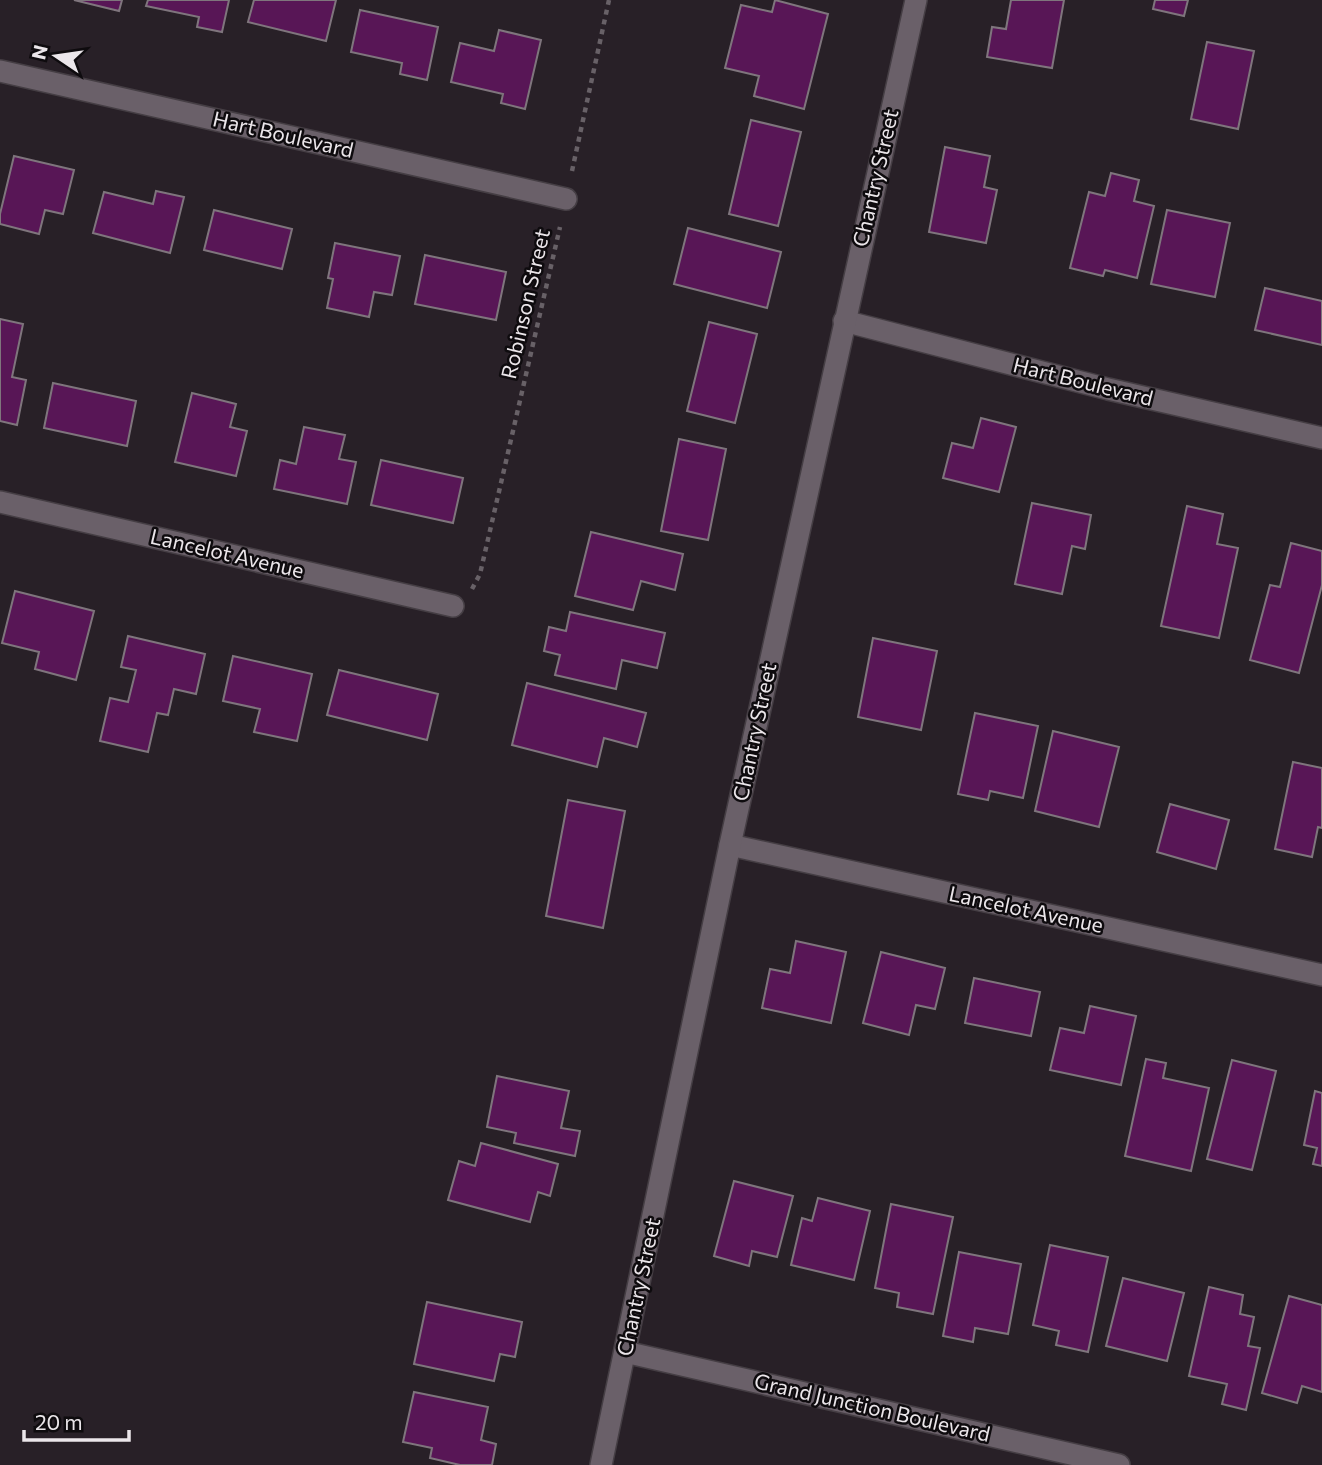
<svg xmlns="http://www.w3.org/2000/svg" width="1322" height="1465" viewBox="0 0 1322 1465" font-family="Commissioner,sans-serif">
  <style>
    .building { fill: #581656; stroke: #7f757d; stroke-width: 2 }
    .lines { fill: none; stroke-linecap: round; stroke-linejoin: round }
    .street-casing { stroke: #453e44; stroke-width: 24 }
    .path { stroke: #686167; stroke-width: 4.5; stroke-dasharray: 5 5; stroke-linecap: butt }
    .street { stroke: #6a6069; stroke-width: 21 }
    .labels { text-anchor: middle; stroke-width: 5; stroke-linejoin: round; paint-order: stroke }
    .street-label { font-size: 21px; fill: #ebe6ea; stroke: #0e0b0e }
  </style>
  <rect width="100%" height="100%" fill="#282027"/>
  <g class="building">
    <path d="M 74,0 L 122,0 L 119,11 Z"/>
    <path d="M 148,0 L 229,0 L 222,32 L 197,27 L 199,17 L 146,6 Z"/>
    <path d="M 254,0 L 336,0 L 326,41 L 248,22 Z"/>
    <path d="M 775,0 L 828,14 L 804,109 L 754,96 L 759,76 L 725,68 L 741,5 L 772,12 Z"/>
    <path d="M 1011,0 L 1064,0 L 1052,68 L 987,57 L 992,27 L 1006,29 Z"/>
    <path d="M 1155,0 L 1188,0 L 1184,16 L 1153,9 Z"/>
    <path d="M 360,10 L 438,27 L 427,80 L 400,74 L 402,63 L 351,52 Z"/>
    <path d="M 499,30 L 541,40 L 525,109 L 501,103 L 503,94 L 451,82 L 460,43 L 494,51 Z"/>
    <path d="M 1207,42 L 1254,51 L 1238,129 L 1191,119 Z"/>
    <path d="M 751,120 L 801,132 L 778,226 L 729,214 Z"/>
    <path d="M 945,147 L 990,156 L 984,187 L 997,190 L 986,243 L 929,232 Z"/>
    <path d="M 14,156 L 74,170 L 63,214 L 45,210 L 39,234 L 0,224 L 0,214 Z"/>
    <path d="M 1111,173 L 1139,180 L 1134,201 L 1154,206 L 1137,278 L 1105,270 L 1103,276 L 1070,268 L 1089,192 L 1105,196 Z"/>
    <path d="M 156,191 L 184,197 L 170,253 L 93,233 L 104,192 L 153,204 Z"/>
    <path d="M 214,210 L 292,229 L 282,269 L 204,250 Z"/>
    <path d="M 1167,210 L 1230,223 L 1215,297 L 1151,284 Z"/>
    <path d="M 688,228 L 781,252 L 767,308 L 674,284 Z"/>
    <path d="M 335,243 L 400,256 L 392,295 L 374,292 L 369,317 L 327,308 L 333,279 L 328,278 Z"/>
    <path d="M 425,255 L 506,272 L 496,320 L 415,304 Z"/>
    <path d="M 1265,288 L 1322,301 L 1322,345 L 1255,330 Z"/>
    <path d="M 0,319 L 23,324 L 12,377 L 26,380 L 17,425 L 0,421 Z"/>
    <path d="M 709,322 L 757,334 L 735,423 L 687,411 Z"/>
    <path d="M 53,383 L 136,401 L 127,446 L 44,428 Z"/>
    <path d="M 192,393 L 236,404 L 230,427 L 247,431 L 236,476 L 175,462 Z"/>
    <path d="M 981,418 L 1016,427 L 999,492 L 943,478 L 952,443 L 973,448 Z"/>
    <path d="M 304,427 L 345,435 L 339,459 L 356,462 L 347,504 L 274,489 L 280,460 L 296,464 Z"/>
    <path d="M 679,439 L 726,449 L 708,540 L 661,531 Z"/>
    <path d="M 381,460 L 463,478 L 453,523 L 371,505 Z"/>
    <path d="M 1032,503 L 1091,515 L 1085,549 L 1072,546 L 1062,594 L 1015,584 Z"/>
    <path d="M 1187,506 L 1223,514 L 1217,544 L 1238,548 L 1219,638 L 1161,626 Z"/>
    <path d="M 591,532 L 683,554 L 675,590 L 641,581 L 633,610 L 575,596 Z"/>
    <path d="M 1291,543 L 1322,551 L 1322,585 L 1299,673 L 1250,660 L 1270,585 L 1280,587 Z"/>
    <path d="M 15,591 L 94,611 L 76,680 L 35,669 L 39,652 L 2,643 Z"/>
    <path d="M 570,612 L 665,633 L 657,668 L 622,660 L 616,689 L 555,675 L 560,655 L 544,651 L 549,627 L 566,631 Z"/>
    <path d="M 128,636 L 205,654 L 196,694 L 174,689 L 168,715 L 157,713 L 148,752 L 100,741 L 110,698 L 128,702 L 136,670 L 121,667 Z"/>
    <path d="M 873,638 L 937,651 L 921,730 L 858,717 Z"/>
    <path d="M 233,656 L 312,674 L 297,741 L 254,732 L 260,709 L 223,701 Z"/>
    <path d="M 339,670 L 438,694 L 427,740 L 327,715 Z"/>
    <path d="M 527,683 L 646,713 L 637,747 L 604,738 L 597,767 L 512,745 Z"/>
    <path d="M 975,713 L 1038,726 L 1023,798 L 990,791 L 988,800 L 958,794 Z"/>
    <path d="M 1053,731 L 1119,747 L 1099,827 L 1035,811 Z"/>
    <path d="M 1293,762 L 1322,768 L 1322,828 L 1318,827 L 1312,857 L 1275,849 Z"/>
    <path d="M 568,800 L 625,811 L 603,928 L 546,916 Z"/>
    <path d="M 1170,804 L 1229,820 L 1216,869 L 1157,852 Z"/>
    <path d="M 796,941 L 846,952 L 831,1023 L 762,1008 L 770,969 L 790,973 Z"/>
    <path d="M 881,952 L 945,968 L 935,1009 L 916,1005 L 909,1035 L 863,1023 Z"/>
    <path d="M 974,978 L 1040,992 L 1031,1036 L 965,1023 Z"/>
    <path d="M 1090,1006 L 1136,1016 L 1121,1085 L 1050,1070 L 1060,1028 L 1084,1033 Z"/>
    <path d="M 1146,1059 L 1166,1063 L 1163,1078 L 1209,1088 L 1191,1171 L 1125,1156 Z"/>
    <path d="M 1232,1060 L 1276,1071 L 1252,1170 L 1207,1159 Z"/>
    <path d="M 497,1076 L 569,1091 L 561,1128 L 580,1131 L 575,1156 L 514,1143 L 516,1133 L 487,1127 Z"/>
    <path d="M 1315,1091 L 1322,1093 L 1322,1166 L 1313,1164 L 1317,1148 L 1304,1145 Z"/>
    <path d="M 481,1143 L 558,1164 L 550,1196 L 538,1192 L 530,1222 L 448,1200 L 459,1161 L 475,1166 Z"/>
    <path d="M 734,1181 L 793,1196 L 777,1257 L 752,1251 L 749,1266 L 714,1256 Z"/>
    <path d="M 818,1198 L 870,1211 L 854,1280 L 791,1265 L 802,1218 L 812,1221 Z"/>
    <path d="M 891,1204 L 953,1217 L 933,1314 L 897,1307 L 899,1293 L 875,1288 Z"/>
    <path d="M 1050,1245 L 1108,1257 L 1088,1352 L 1056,1345 L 1059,1331 L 1033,1325 Z"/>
    <path d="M 959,1252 L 1021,1264 L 1008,1334 L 975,1328 L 973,1342 L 943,1336 Z"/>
    <path d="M 1123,1278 L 1184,1293 L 1167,1361 L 1106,1346 Z"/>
    <path d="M 1209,1287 L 1243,1295 L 1240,1314 L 1254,1317 L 1248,1346 L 1260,1348 L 1246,1410 L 1222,1404 L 1227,1384 L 1189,1376 Z"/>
    <path d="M 1289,1296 L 1322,1305 L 1322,1392 L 1302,1386 L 1297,1403 L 1262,1393 Z"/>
    <path d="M 427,1302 L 522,1322 L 515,1357 L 500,1354 L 494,1381 L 414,1364 Z"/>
    <path d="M 414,1392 L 488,1407 L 481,1440 L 496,1444 L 492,1465 L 460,1465 L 430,1458 L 432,1448 L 403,1442 Z"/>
  </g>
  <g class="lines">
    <g class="street-casing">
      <g id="street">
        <path d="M 0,71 L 566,199"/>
        <path d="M 844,321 L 1108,389 L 1322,438"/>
        <path d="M 0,502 L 453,606"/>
        <path d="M 730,845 L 1322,975"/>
        <path d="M 625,1352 L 1119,1465"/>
        <path d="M 601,1465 L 730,845 L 916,0"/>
      </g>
    </g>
    <g class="path">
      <path d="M 572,171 L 609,0"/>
      <path d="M 472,589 L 480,574 L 560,227"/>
    </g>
    <use href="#street" class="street"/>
  </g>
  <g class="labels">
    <g class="street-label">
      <text transform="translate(283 135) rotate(13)" y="7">Hart Boulevard</text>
      <text transform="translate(876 178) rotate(-77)" y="7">Chantry Street</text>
      <text transform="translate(526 304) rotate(-77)" y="7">Robinson Street</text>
      <text transform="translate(1083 382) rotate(14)" y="7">Hart Boulevard</text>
      <text transform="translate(227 554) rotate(13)" y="7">Lancelot Avenue</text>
      <text transform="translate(755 732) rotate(-78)" y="7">Chantry Street</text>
      <text transform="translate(1026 910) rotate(12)" y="7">Lancelot Avenue</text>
      <text transform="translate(639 1287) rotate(-78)" y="7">Chantry Street</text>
      <text transform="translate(872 1408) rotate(13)" y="7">Grand Junction Boulevard</text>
    </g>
  </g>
  <g transform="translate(56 56) rotate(283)" stroke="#0e0b0e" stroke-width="5" paint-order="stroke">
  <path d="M0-5L12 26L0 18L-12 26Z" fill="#ebe6ea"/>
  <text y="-10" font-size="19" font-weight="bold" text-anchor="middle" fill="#ebe6ea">N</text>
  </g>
  <path d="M24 1430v10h105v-10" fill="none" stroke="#ebe6ea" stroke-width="3.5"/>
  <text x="35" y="1430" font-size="21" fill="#ebe6ea" stroke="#0e0b0e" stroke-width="5" paint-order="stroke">20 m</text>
</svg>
